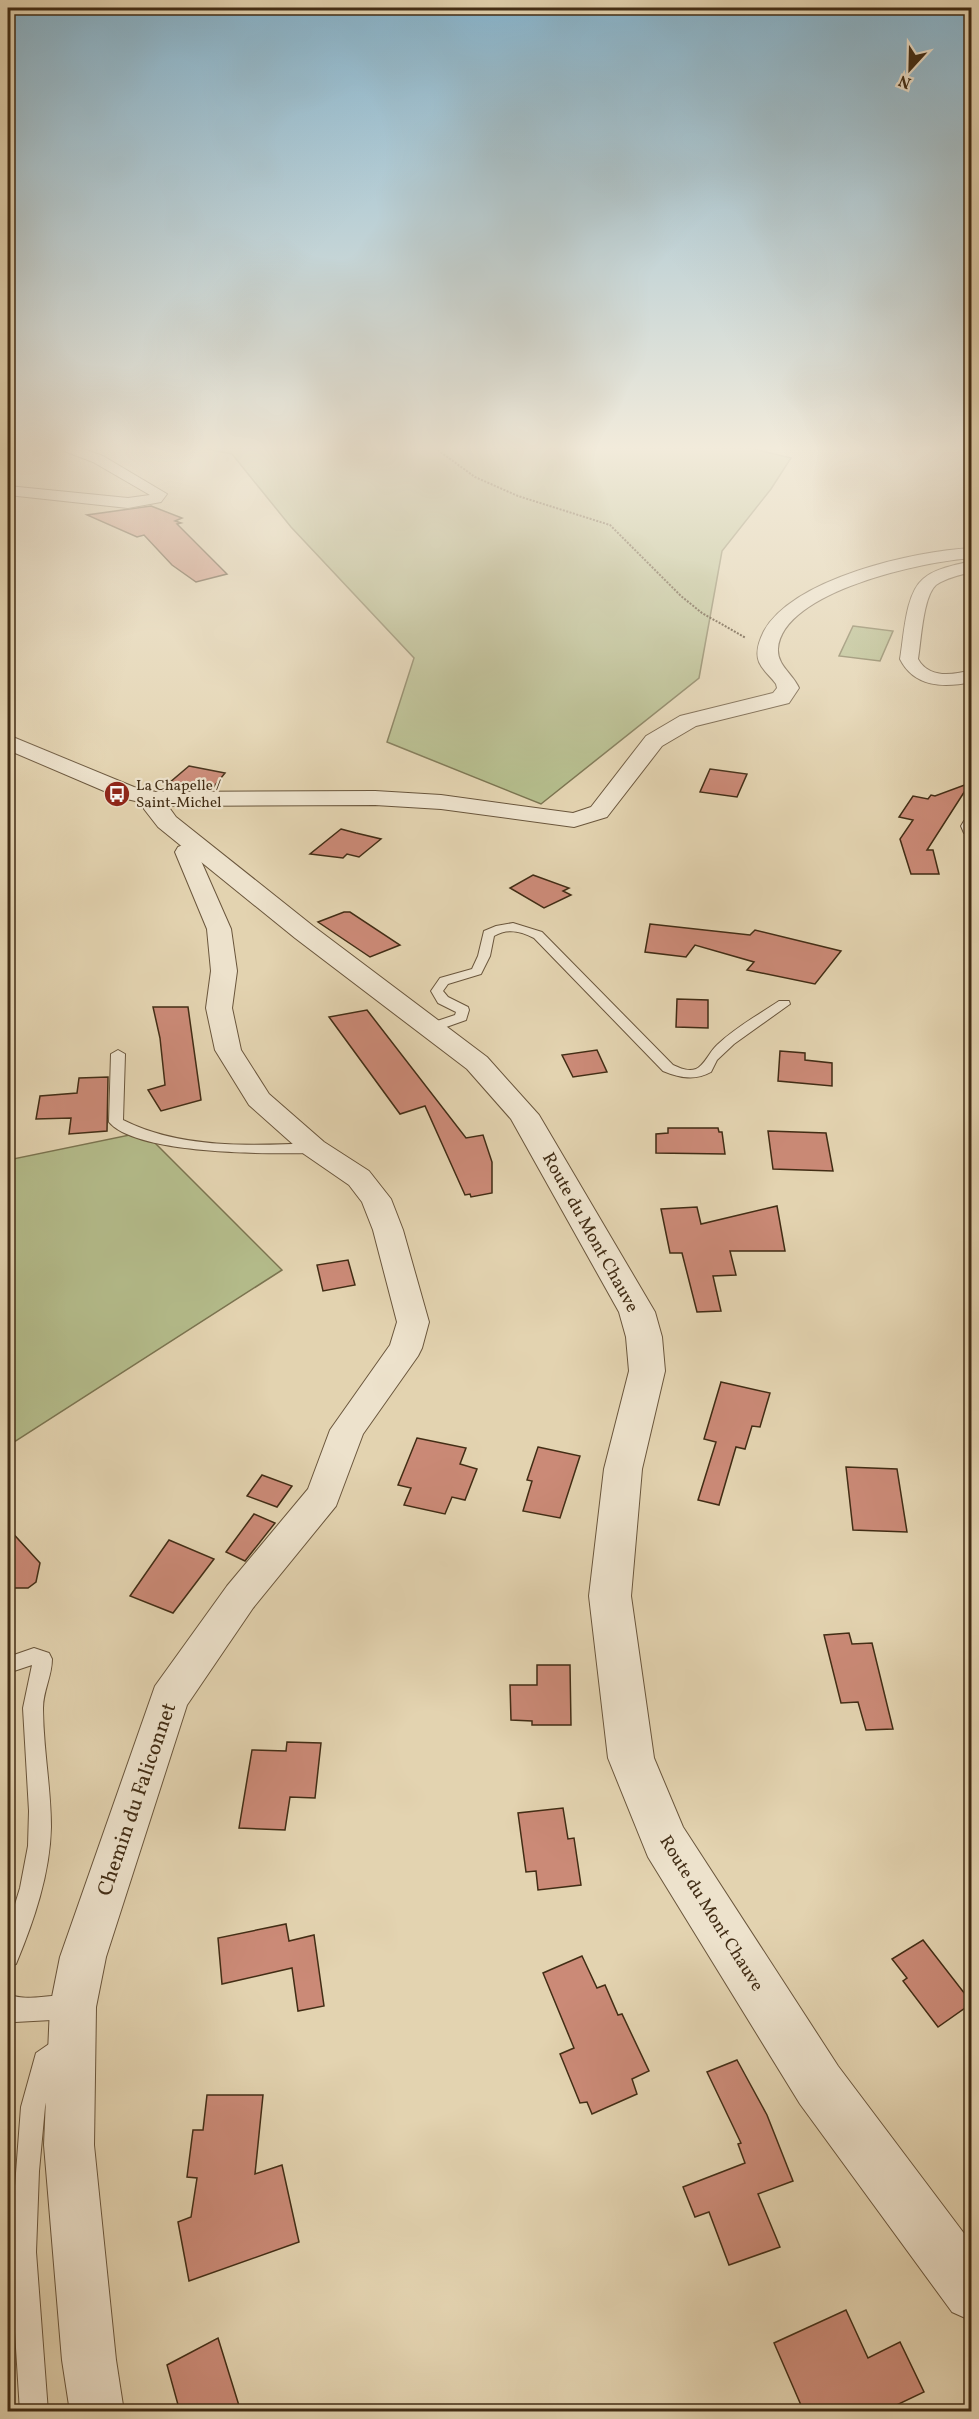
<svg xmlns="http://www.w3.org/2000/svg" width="979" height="2419" viewBox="0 0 979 2419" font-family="Vollkorn,serif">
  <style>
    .green { fill: #b4bc8b; stroke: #7b7450; stroke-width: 1.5 }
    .building { fill: #cb8a77; stroke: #422d15; stroke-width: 1.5 }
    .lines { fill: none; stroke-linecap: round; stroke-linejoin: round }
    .service-casing { stroke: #6a563c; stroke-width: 2 }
    .minor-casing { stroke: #6a563c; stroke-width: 2 }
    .tertiary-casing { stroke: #6a563c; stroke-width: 2 }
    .path { stroke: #422d15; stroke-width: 2; stroke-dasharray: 2 1.5; stroke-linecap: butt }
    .service { fill: #ede2cc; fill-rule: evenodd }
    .minor { fill: #ede2cc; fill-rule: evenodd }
    .tertiary { fill: #ede2cc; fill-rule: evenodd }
    .labels { text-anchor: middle; stroke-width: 4.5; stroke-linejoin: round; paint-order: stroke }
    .far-poi-label { font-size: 15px; fill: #422d15; stroke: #ede2cc; text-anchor: start }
    .street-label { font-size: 18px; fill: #422d15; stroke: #ede2cc }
    .near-street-label { font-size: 21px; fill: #422d15; stroke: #ede2cc }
  </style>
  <rect width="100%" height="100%" fill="#e3d3b0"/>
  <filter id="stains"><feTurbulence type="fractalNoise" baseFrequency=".00333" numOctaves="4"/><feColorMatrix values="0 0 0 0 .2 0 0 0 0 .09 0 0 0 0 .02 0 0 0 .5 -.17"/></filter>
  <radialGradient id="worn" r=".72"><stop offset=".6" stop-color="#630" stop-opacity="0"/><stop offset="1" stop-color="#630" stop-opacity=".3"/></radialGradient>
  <g class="green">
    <path d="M 202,448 L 750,448 L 791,458 L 771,489 L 722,551 L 699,678 L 541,804 L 387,742 L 414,658 L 291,527 L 232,454 Z"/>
    <path d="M 853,626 L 893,631 L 880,661 L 839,656 Z"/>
    <path d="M 144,1132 L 282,1270 L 8,1446 L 8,1160 Z"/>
  </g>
  <g class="building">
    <path d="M 151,506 L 182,518 L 175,521 L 181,523 L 177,524 L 227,574 L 196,582 L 172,565 L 144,535 L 137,537 L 87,515 Z"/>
    <path d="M 189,766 L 225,773 L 212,789 L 162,789 Z"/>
    <path d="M 710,769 L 747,774 L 737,797 L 700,792 Z"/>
    <path d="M 970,783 L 927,850 L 933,850 L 939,874 L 911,874 L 900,839 L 913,820 L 899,817 L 913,796 L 928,799 L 931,795 L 935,796 Z"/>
    <path d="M 341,829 L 356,833 L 381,839 L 359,857 L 347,854 L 343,858 L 310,854 Z"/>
    <path d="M 533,875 L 569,888 L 563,891 L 571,895 L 544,908 L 510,888 Z"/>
    <path d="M 344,912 L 350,912 L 400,945 L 370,957 L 318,922 Z"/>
    <path d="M 650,924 L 750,935 L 755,930 L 841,951 L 815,984 L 747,970 L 754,962 L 695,945 L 686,957 L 645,952 Z"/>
    <path d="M 677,999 L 708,1000 L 708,1028 L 676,1027 Z"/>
    <path d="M 153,1007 L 188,1007 L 201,1100 L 161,1111 L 148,1090 L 165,1085 L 160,1038 Z"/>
    <path d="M 367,1010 L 466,1138 L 483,1135 L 492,1162 L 492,1193 L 471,1197 L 470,1194 L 465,1195 L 425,1106 L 400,1114 L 329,1017 Z"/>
    <path d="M 597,1050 L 607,1072 L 573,1077 L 562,1055 Z"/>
    <path d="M 780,1051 L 805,1053 L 805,1060 L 832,1063 L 832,1086 L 778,1081 Z"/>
    <path d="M 108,1077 L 107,1131 L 69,1134 L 71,1118 L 36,1119 L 40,1096 L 77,1093 L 79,1078 Z"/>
    <path d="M 668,1128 L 718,1128 L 719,1132 L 722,1132 L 725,1154 L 656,1153 L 656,1134 L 668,1133 Z"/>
    <path d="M 768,1131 L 826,1133 L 833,1171 L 773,1169 Z"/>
    <path d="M 777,1206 L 785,1251 L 730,1251 L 736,1275 L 713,1276 L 721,1311 L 697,1312 L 682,1253 L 670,1253 L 661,1209 L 697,1207 L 701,1224 Z"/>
    <path d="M 348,1260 L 355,1285 L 323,1291 L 317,1265 Z"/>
    <path d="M 721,1382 L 770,1393 L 760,1427 L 752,1426 L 745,1449 L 736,1447 L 719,1505 L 698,1500 L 716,1442 L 704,1439 Z"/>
    <path d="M 417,1438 L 466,1448 L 460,1464 L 477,1469 L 465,1500 L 452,1497 L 445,1514 L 404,1505 L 411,1488 L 398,1485 Z"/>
    <path d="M 538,1447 L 580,1456 L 560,1518 L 523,1511 L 532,1481 L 527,1480 Z"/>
    <path d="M 846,1467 L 897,1469 L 907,1532 L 853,1530 Z"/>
    <path d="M 262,1475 L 292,1486 L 277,1507 L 247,1496 Z"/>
    <path d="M 254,1514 L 275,1523 L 245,1561 L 226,1552 Z"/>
    <path d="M 8,1528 L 40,1563 L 36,1582 L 28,1588 L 8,1588 Z"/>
    <path d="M 169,1540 L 214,1559 L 173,1613 L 130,1596 Z"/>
    <path d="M 849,1633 L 852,1644 L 872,1643 L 893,1729 L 866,1730 L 858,1702 L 841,1703 L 824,1635 Z"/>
    <path d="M 537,1665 L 570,1665 L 571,1725 L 532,1725 L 532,1721 L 511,1720 L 510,1685 L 537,1685 Z"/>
    <path d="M 287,1742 L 321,1743 L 315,1798 L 290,1797 L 285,1830 L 239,1828 L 252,1750 L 286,1751 Z"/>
    <path d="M 563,1808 L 568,1839 L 574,1838 L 581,1885 L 538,1890 L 536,1871 L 526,1872 L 518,1813 Z"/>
    <path d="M 286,1924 L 289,1941 L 314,1935 L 324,2006 L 298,2011 L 292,1968 L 222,1984 L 218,1938 Z"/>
    <path d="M 923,1940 L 972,2003 L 938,2027 L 903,1981 L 907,1978 L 892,1959 Z"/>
    <path d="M 582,1956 L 597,1988 L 605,1985 L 618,2015 L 622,2014 L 649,2071 L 632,2079 L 637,2094 L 592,2114 L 587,2102 L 580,2103 L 560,2054 L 574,2048 L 543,1973 Z"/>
    <path d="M 737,2060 L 767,2115 L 793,2181 L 758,2194 L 780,2247 L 729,2265 L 709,2212 L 695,2217 L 683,2187 L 745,2163 L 738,2144 L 741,2143 L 707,2072 Z"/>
    <path d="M 207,2095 L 263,2095 L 255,2174 L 282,2165 L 299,2242 L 189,2281 L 178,2222 L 191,2217 L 197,2178 L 187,2177 L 193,2130 L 203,2130 Z"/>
    <path d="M 846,2310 L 868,2358 L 900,2342 L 924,2392 L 882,2412 L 804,2412 L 774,2343 Z"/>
    <path d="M 218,2338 L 241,2412 L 180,2412 L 167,2365 Z"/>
  </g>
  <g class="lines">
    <g class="service-casing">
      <g id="service">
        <path d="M 513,923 L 542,932 L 673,1065 C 680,1068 688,1072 696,1069 C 704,1066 710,1051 717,1045 C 736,1027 758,1015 779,1001 L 789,1001 L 790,1004 L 734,1044 L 717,1060 L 711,1072 C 695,1081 680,1078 663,1071 L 534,938 C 520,931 507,928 494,936 L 490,956 L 481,974 L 448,984 L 443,991 L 448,997 L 468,1007 L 469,1010 L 466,1020 L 435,1031 L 425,1031 L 423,1028 L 425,1025 L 455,1015 L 456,1012 L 438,1003 L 431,991 L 440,978 L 472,969 L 478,956 L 484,931 L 496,926 Z"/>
        <path d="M 118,1050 L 125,1054 L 123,1120 C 180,1149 252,1146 314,1143 L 321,1148 L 314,1153 C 272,1154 137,1155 109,1122 L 111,1054 Z"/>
        <path d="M 34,1648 L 49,1653 L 52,1659 C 52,1676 43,1691 43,1708 C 43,1748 51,1787 51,1827 C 50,1874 34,1921 16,1964 L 8,1967 L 8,1927 L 20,1888 L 28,1846 L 29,1811 L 23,1708 L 32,1665 L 8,1673 L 8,1657 Z"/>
        <path d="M 8,1994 C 30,2004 56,1990 78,1999 L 82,2007 L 78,2015 L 70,2019 L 15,2022 L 8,2019 Z"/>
        <path d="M 62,2035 L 70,2039 L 74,2047 L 70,2055 L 54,2068 L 45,2107 L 39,2171 L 36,2252 L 48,2412 L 20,2412 L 10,2252 L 21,2107 L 36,2053 Z"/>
      </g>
    </g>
    <g class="minor-casing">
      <g id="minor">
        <path d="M 62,448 L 81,448 L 103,456 L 167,494 L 161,502 L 128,508 L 8,495 L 8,486 L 128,498 L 150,495 L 93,462 L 64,451 Z"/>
        <path d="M 972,561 L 972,572 C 960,575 946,578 936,585 C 923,596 921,642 918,659 C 929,679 953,675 972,670 L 972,682 C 943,688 914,687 900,659 C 904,637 905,594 923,579 C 935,568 956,565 972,561 Z"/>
        <path d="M 972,819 L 972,835 L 964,833 L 961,826 L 964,821 Z"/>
        <path d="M 196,839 L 204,841 L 207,846 L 198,854 L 231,929 L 237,971 L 232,1008 L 241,1050 L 269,1094 L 324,1142 L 369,1171 L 391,1199 L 403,1230 L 429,1322 L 422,1348 L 418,1356 L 363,1434 L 336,1506 L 253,1608 L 187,1705 L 106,1957 L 96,2007 L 94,2145 L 116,2360 L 124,2412 L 70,2412 L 62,2360 L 44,2145 L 50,2007 L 60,1957 L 155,1686 L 227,1586 L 308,1489 L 330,1430 L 390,1345 L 397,1322 L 373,1230 L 362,1202 L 349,1185 L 304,1154 L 249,1105 L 215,1050 L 206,1008 L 211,971 L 207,929 L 175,852 L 178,847 Z"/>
      </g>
    </g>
    <g class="tertiary-casing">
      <path id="tertiary" d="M 972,548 L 972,558 C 926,561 782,591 778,649 C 777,665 793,674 799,688 L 789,703 L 696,726 L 662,746 L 607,817 L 574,827 L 441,809 L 375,805 L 168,806 L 176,817 L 313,926 L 487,1057 L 539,1115 L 655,1312 L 662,1337 L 665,1371 L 642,1469 L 631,1596 L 654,1758 L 683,1827 L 838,2066 L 972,2244 L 972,2321 L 952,2312 L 800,2104 L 648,1857 L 608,1758 L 589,1596 L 604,1469 L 629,1371 L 626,1337 L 619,1312 L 511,1119 L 467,1069 L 295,938 L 158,827 L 144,809 L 144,803 L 118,797 L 8,750 L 8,735 L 134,787 L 156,792 L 375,791 L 441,795 L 573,813 L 591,807 L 646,736 L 680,716 L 773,693 L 777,688 L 776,684 C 771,677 763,671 759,662 C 755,652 759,641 764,631 C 794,578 914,551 972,548 Z"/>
    </g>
    <path class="path" d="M 435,448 L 475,477 L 518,496 L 610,525 L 681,596 L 702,613 L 746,638"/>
    <use href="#service" class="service"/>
    <use href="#minor" class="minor"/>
    <use href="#tertiary" class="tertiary"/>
  </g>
  <linearGradient id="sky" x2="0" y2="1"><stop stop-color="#87b6d0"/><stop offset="0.57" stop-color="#f2ebdb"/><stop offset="1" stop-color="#f2ebdb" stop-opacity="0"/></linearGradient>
  <rect width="979" height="786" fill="url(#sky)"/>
  <defs>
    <g id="bus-disc" transform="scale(1.35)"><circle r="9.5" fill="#8f2418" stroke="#ede2cc"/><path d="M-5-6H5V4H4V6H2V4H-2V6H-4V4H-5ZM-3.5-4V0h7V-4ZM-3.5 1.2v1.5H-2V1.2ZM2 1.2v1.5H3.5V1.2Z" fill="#fff"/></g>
  </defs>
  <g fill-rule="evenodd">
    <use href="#bus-disc" x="117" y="794"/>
  </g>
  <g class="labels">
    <g class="far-poi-label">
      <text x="136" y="790">La Chapelle /<tspan x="136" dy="17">Saint-Michel</tspan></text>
    </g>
    <g class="street-label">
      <text transform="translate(591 1232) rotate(61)" y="6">Route du Mont Chauve</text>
      <text transform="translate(712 1913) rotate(58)" y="6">Route du Mont Chauve</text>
    </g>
    <g class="near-street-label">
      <text transform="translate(136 1799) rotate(-71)" y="7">Chemin du Faliconnet</text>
    </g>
  </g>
  <rect width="979" height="2419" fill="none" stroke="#e3d3b0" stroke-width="30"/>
  <rect x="9" y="9" width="961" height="2401" fill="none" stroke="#422d15" stroke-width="3"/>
  <rect x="15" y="15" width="949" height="2389" fill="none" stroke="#422d15" stroke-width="1.5"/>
  <g transform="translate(910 69) rotate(202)" stroke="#ede2cc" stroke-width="4.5" paint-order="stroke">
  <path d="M0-4.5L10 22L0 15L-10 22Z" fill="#422d15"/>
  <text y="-9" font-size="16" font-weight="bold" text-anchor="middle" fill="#422d15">N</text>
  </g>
  <rect width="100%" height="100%" filter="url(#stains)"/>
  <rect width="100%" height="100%" fill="url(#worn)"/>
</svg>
